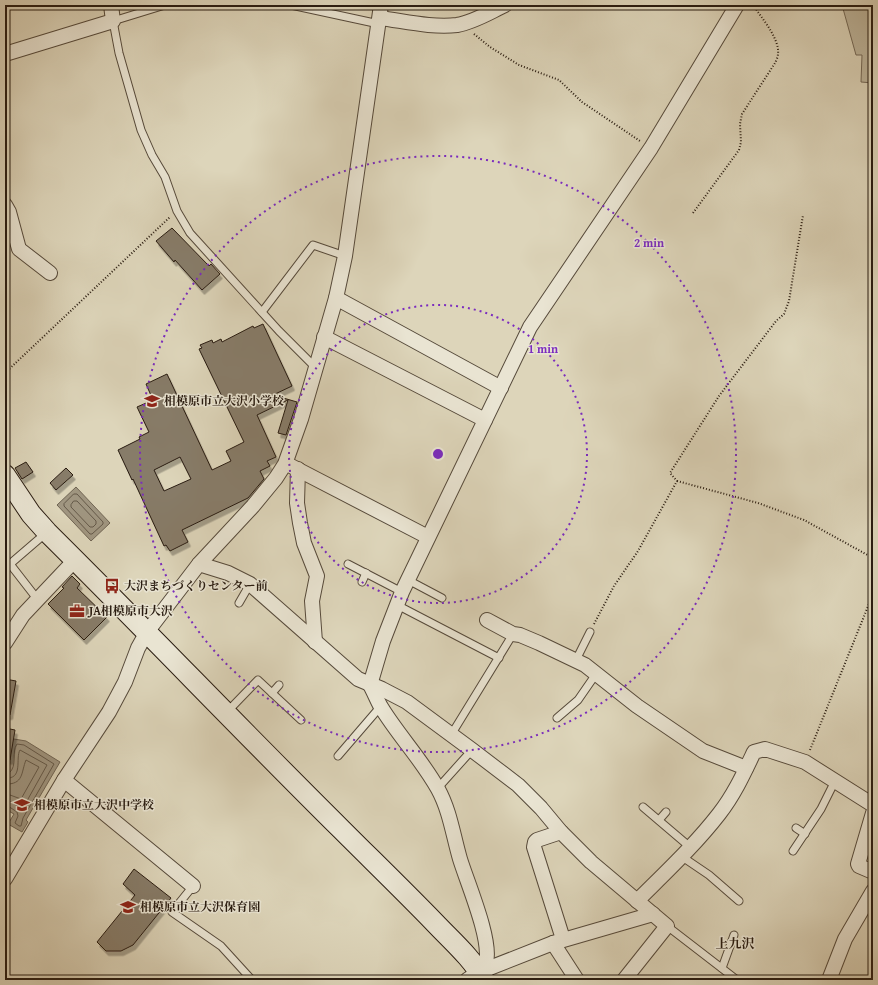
<svg xmlns="http://www.w3.org/2000/svg" width="878" height="985" viewBox="0 0 878 985" font-family="'Gentium Book Plus','Noto Serif JP',serif">
  <style>
    .green { fill: #beb69d; stroke: #746957 }
    .water { fill: #a09681; stroke: #706554 }
    .lines { fill: none; stroke-linecap: round; stroke-linejoin: round }
    .shore { stroke: #645949; stroke-width: 1 }
    .building { fill: #877c69; stroke: #291c11; fill-rule: evenodd; filter: url(#shadow) }
    .lane-casing { stroke: #564a3b; stroke-width: 9 }
    .street-casing { stroke: #564a3b; stroke-width: 16 }
    .secondary-casing { stroke: #291c11; stroke-width: 22 }
    .path { stroke: #291c11; stroke-width: 2; stroke-dasharray: 1 2; stroke-linecap: butt }
    .lane { stroke: #e9e4d2; stroke-width: 7 }
    .street { stroke: #e9e4d2; stroke-width: 14 }
    .secondary { stroke: #e9e4d2; stroke-width: 20 }
    .ring { fill: none; stroke: #7b2cbf; stroke-width: 2; stroke-dasharray: 2 4 }
    .labels { text-anchor: middle; stroke-width: 3; stroke-linejoin: round; paint-order: stroke }
    .poi-label { font-size: 12px; font-weight: bold; fill: #291c11; stroke: #e9e4d2; text-anchor: start }
    .neighbourhood-label { font-size: 13px; font-weight: bold; fill: #291c11; stroke: #e9e4d2 }
    .centre { fill: #7b2cbf; stroke: #e9e4d2; stroke-width: 2 }
    .ring-label { font-size: 12px; text-anchor: middle; font-weight: bold; fill: #7b2cbf; stroke: #e9e4d2; stroke-width: 3; stroke-linejoin: round; paint-order: stroke }
  </style>
  <defs>
    <filter id="shadow"><feDropShadow dx="2.5" dy="4.5" stdDeviation="0" flood-color="#0004"/></filter>
  </defs>
  <rect width="100%" height="100%" fill="#ddd5ba"/>
  <filter id="stains"><feTurbulence type="fractalNoise" baseFrequency=".005" numOctaves="4"/><feColorMatrix values="0 0 0 0 .2 0 0 0 0 .09 0 0 0 0 .02 0 0 0 .5 -.17"/></filter>
  <radialGradient id="worn" r=".72"><stop offset=".6" stop-color="#630" stop-opacity="0"/><stop offset="1" stop-color="#630" stop-opacity=".3"/></radialGradient>
  <path class="green" d="M 842,5 L 873,5 L 873,83 L 861,82 L 862,55 L 856,55 Z"/>
  <g class="water">
    <path d="M 76,487 L 110,523 L 91,541 L 57,505 Z"/>
    <path d="M 14,739 L 26,741 L 60,762 L 26,820 L 28,822 L 22,832 L 8,824 L 14,814 L 5,809 L 5,769 L 9,769 L 12,740 Z"/>
  </g>
  <g class="lines">
    <g class="shore">
      <path d="M 74,494 L 77,494 L 103,522 L 103,524 L 92,534 L 90,534 L 64,506 L 64,504 Z"/>
      <path d="M 74,501 L 77,501 L 96,521 L 96,524 L 93,527 L 90,527 L 71,507 L 71,505 Z"/>
      <path d="M 5,773 L 9,773 C 18,766 11,752 17,744 L 24,745 L 54,764 L 23,818 L 21,826 L 19,826 L 15,823 L 18,816 L 17,812 L 8,806 L 5,806"/>
      <path d="M 5,778 C 24,780 15,758 20,750 L 47,765 L 23,808 L 21,808 L 11,802 L 5,801"/>
      <path d="M 5,784 C 24,785 21,772 26,760 L 39,767 L 21,799 L 10,795 L 5,795"/>
    </g>
  </g>
  <g class="building">
    <path d="M 172,228 L 209,266 L 211,264 L 220,274 L 202,290 L 175,260 L 174,262 L 156,241 Z"/>
    <path d="M 263,324 L 292,386 L 273,395 L 297,402 L 286,435 L 278,433 L 288,400 L 257,415 L 276,457 L 267,461 L 270,466 L 260,471 L 264,479 L 248,498 L 182,530 L 188,542 L 170,551 L 166,545 L 164,546 L 133,479 L 132,480 L 118,450 L 140,439 L 139,437 L 149,432 L 137,407 L 153,400 L 146,384 L 167,374 L 212,470 L 231,461 L 226,451 L 244,442 L 199,349 L 202,348 L 200,345 L 212,340 L 213,343 L 221,339 L 222,342 L 253,326 L 254,328 ZM 180,457 L 191,479 L 164,491 L 154,470 Z"/>
    <path d="M 26,462 L 33,472 L 22,479 L 15,468 Z"/>
    <path d="M 66,468 L 73,475 L 56,490 L 50,483 Z"/>
    <path d="M 72,576 L 80,584 L 77,588 L 107,617 L 84,640 L 48,604 L 64,588 L 62,587 Z"/>
    <path d="M 5,679 L 16,681 L 10,715 L 5,715 Z"/>
    <path d="M 5,728 L 15,730 L 10,760 L 5,759 Z"/>
    <path d="M 134,869 L 171,898 L 133,945 L 121,951 L 106,951 L 97,942 L 135,895 L 123,884 Z"/>
  </g>
  <g class="lines">
    <g class="lane-casing">
      <g id="lane">
        <path d="M 165,5 L 113,21 L 119,53 L 141,130 L 152,155 L 165,177 L 177,211 L 190,233 L 279,331 L 315,367"/>
        <path d="M 291,5 L 379,24"/>
        <path d="M 262,312 L 313,245 L 345,256"/>
        <path d="M 348,564 L 402,592"/>
        <path d="M 408,580 L 442,598"/>
        <path d="M 362,582 L 366,573"/>
        <path d="M 38,600 L 10,564 L 46,533"/>
        <path d="M 239,603 L 250,584"/>
        <path d="M 397,605 L 499,658"/>
        <path d="M 576,660 L 590,632"/>
        <path d="M 272,693 L 279,685"/>
        <path d="M 226,713 L 258,680 L 301,720"/>
        <path d="M 557,718 L 578,700 L 596,674"/>
        <path d="M 451,735 L 513,634"/>
        <path d="M 338,756 L 381,706"/>
        <path d="M 437,789 L 472,750"/>
        <path d="M 643,807 L 690,847"/>
        <path d="M 659,820 L 666,812"/>
        <path d="M 796,828 L 805,834"/>
        <path d="M 793,851 L 821,809 L 835,781"/>
        <path d="M 681,856 L 709,875 L 739,901"/>
        <path d="M 193,886 L 172,912 L 221,946 L 252,980"/>
        <path d="M 667,926 L 737,980"/>
        <path d="M 722,968 L 734,935"/>
      </g>
    </g>
    <g class="street-casing">
      <g id="street">
        <path d="M 380,18 C 404,21 432,28 457,25 C 474,22 490,12 505,5"/>
        <path d="M 5,54 L 113,21 L 111,5"/>
        <path d="M 5,205 L 9,212 L 19,249 L 50,273"/>
        <path d="M 336,298 L 501,388"/>
        <path d="M 324,337 L 485,420"/>
        <path d="M 291,466 L 428,537"/>
        <path d="M 298,469 L 297,503 L 300,523 L 304,543 L 317,576 L 312,601 L 315,642"/>
        <path d="M 199,564 L 228,573 L 250,584 L 358,679 L 382,689 L 407,702 L 472,750 L 518,785 L 541,808 L 561,832 L 591,862 L 667,926 L 624,980"/>
        <path d="M 487,620 L 513,634 L 520,635 L 539,643 L 585,665 L 637,706 L 703,751 L 746,768"/>
        <path d="M 5,643 L 23,615 L 75,560"/>
        <path d="M 64,780 L 193,886"/>
        <path d="M 873,813 L 858,864 L 859,866 L 873,872"/>
        <path d="M 561,832 L 537,840 L 535,842 L 534,847 L 563,939"/>
        <path d="M 5,879 L 64,780 L 109,712 L 125,682 L 138,648 L 147,632 L 199,564 L 253,506 L 276,478 L 285,464 L 301,419 L 336,298 L 345,256 L 381,5"/>
        <path d="M 637,901 C 665,873 695,845 719,814 C 734,795 744,773 754,752 L 765,749 L 805,762 L 873,805"/>
        <path d="M 553,943 L 577,980"/>
        <path d="M 479,971 L 487,969 L 553,943 L 653,914"/>
        <path d="M 467,980 C 474,975 484,970 486,962 C 492,940 467,882 460,859 C 453,835 450,811 438,789 C 422,760 398,735 381,707 C 377,700 374,692 370,685 L 383,641 L 402,592 L 530,327 L 651,148 L 737,5"/>
        <path d="M 829,980 L 845,939 L 873,891"/>
      </g>
    </g>
    <g class="secondary-casing">
      <path id="secondary" d="M 5,475 L 31,514 L 47,532 C 146,630 242,731 341,829 C 372,860 404,891 435,923 C 452,941 472,958 484,980"/>
    </g>
    <g class="path">
      <path d="M 474,34 L 490,47 L 519,65 L 559,80 L 582,102 L 640,141"/>
      <path d="M 693,213 L 739,150 L 741,142 L 740,124 L 742,114 L 775,63 C 776,61 778,57 778,54 C 780,39 761,17 753,5"/>
      <path d="M 5,373 L 170,217"/>
      <path d="M 677,481 L 758,503 L 804,520 L 873,558"/>
      <path d="M 594,624 L 614,586 L 638,551 L 677,481 L 670,473 L 719,396 L 776,321 L 784,314 L 789,301 L 803,215"/>
      <path d="M 810,750 L 873,594"/>
    </g>
    <use href="#lane" class="lane"/>
    <use href="#street" class="street"/>
    <use href="#secondary" class="secondary"/>
  </g>
  <g class="ring">
    <circle cx="438" cy="454" r="149"/>
    <circle cx="438" cy="454" r="298"/>
  </g>
  <defs>
    <g id="school-bare" transform="scale(1.2)"><path d="M0-5L7-2L0 1L-7-2ZM-4 1L0 2.5L4 1V4Q0 6-4 4Z" fill="#8f2418" stroke="#e9e4d2" stroke-width="2.5" paint-order="stroke"/></g>
    <g id="bus-bare" transform="scale(1.2)"><path d="M-5-6H5V4H4V6H2V4H-2V6H-4V4H-5ZM-3.5-4V0h7V-4ZM-3.5 1.2v1.5H-2V1.2ZM2 1.2v1.5H3.5V1.2Z" fill="#8f2418" stroke="#e9e4d2" stroke-width="2.5" paint-order="stroke"/></g>
    <g id="office-bare" transform="scale(1.2)"><path d="M-6-3h4V-5.5h4V-3h4V5H-6ZM-1-4.5V-3h2v-1.5ZM-6 0V1H6V0Z" fill="#8f2418" stroke="#e9e4d2" stroke-width="2.5" paint-order="stroke"/></g>
  </defs>
  <g fill-rule="evenodd">
    <use href="#school-bare" x="152" y="401"/>
    <use href="#bus-bare" x="112" y="586"/>
    <use href="#office-bare" x="77" y="611"/>
    <use href="#school-bare" x="22" y="805"/>
    <use href="#school-bare" x="128" y="907"/>
  </g>
  <g class="labels">
    <g class="poi-label">
      <text x="164" y="405">相模原市立大沢小学校</text>
      <text x="124" y="590">大沢まちづくりセンター前</text>
      <text x="89" y="615">JA相模原市大沢</text>
      <text x="34" y="809">相模原市立大沢中学校</text>
      <text x="140" y="911">相模原市立大沢保育園</text>
    </g>
    <g class="neighbourhood-label">
      <text x="735" y="948">上九沢</text>
    </g>
  </g>
  <circle cx="438" cy="454" r="6" class="centre"/>
  <g class="ring-label">
    <text x="649" y="247">2 min</text>
    <text x="543" y="353">1 min</text>
  </g>
  <rect width="878" height="985" fill="none" stroke="#ddd5ba" stroke-width="20"/>
  <rect x="6" y="6" width="866" height="973" fill="none" stroke="#291c11" stroke-width="2"/>
  <rect x="10" y="10" width="858" height="965" fill="none" stroke="#291c11"/>
  <rect width="100%" height="100%" filter="url(#stains)"/>
  <rect width="100%" height="100%" fill="url(#worn)"/>
</svg>
